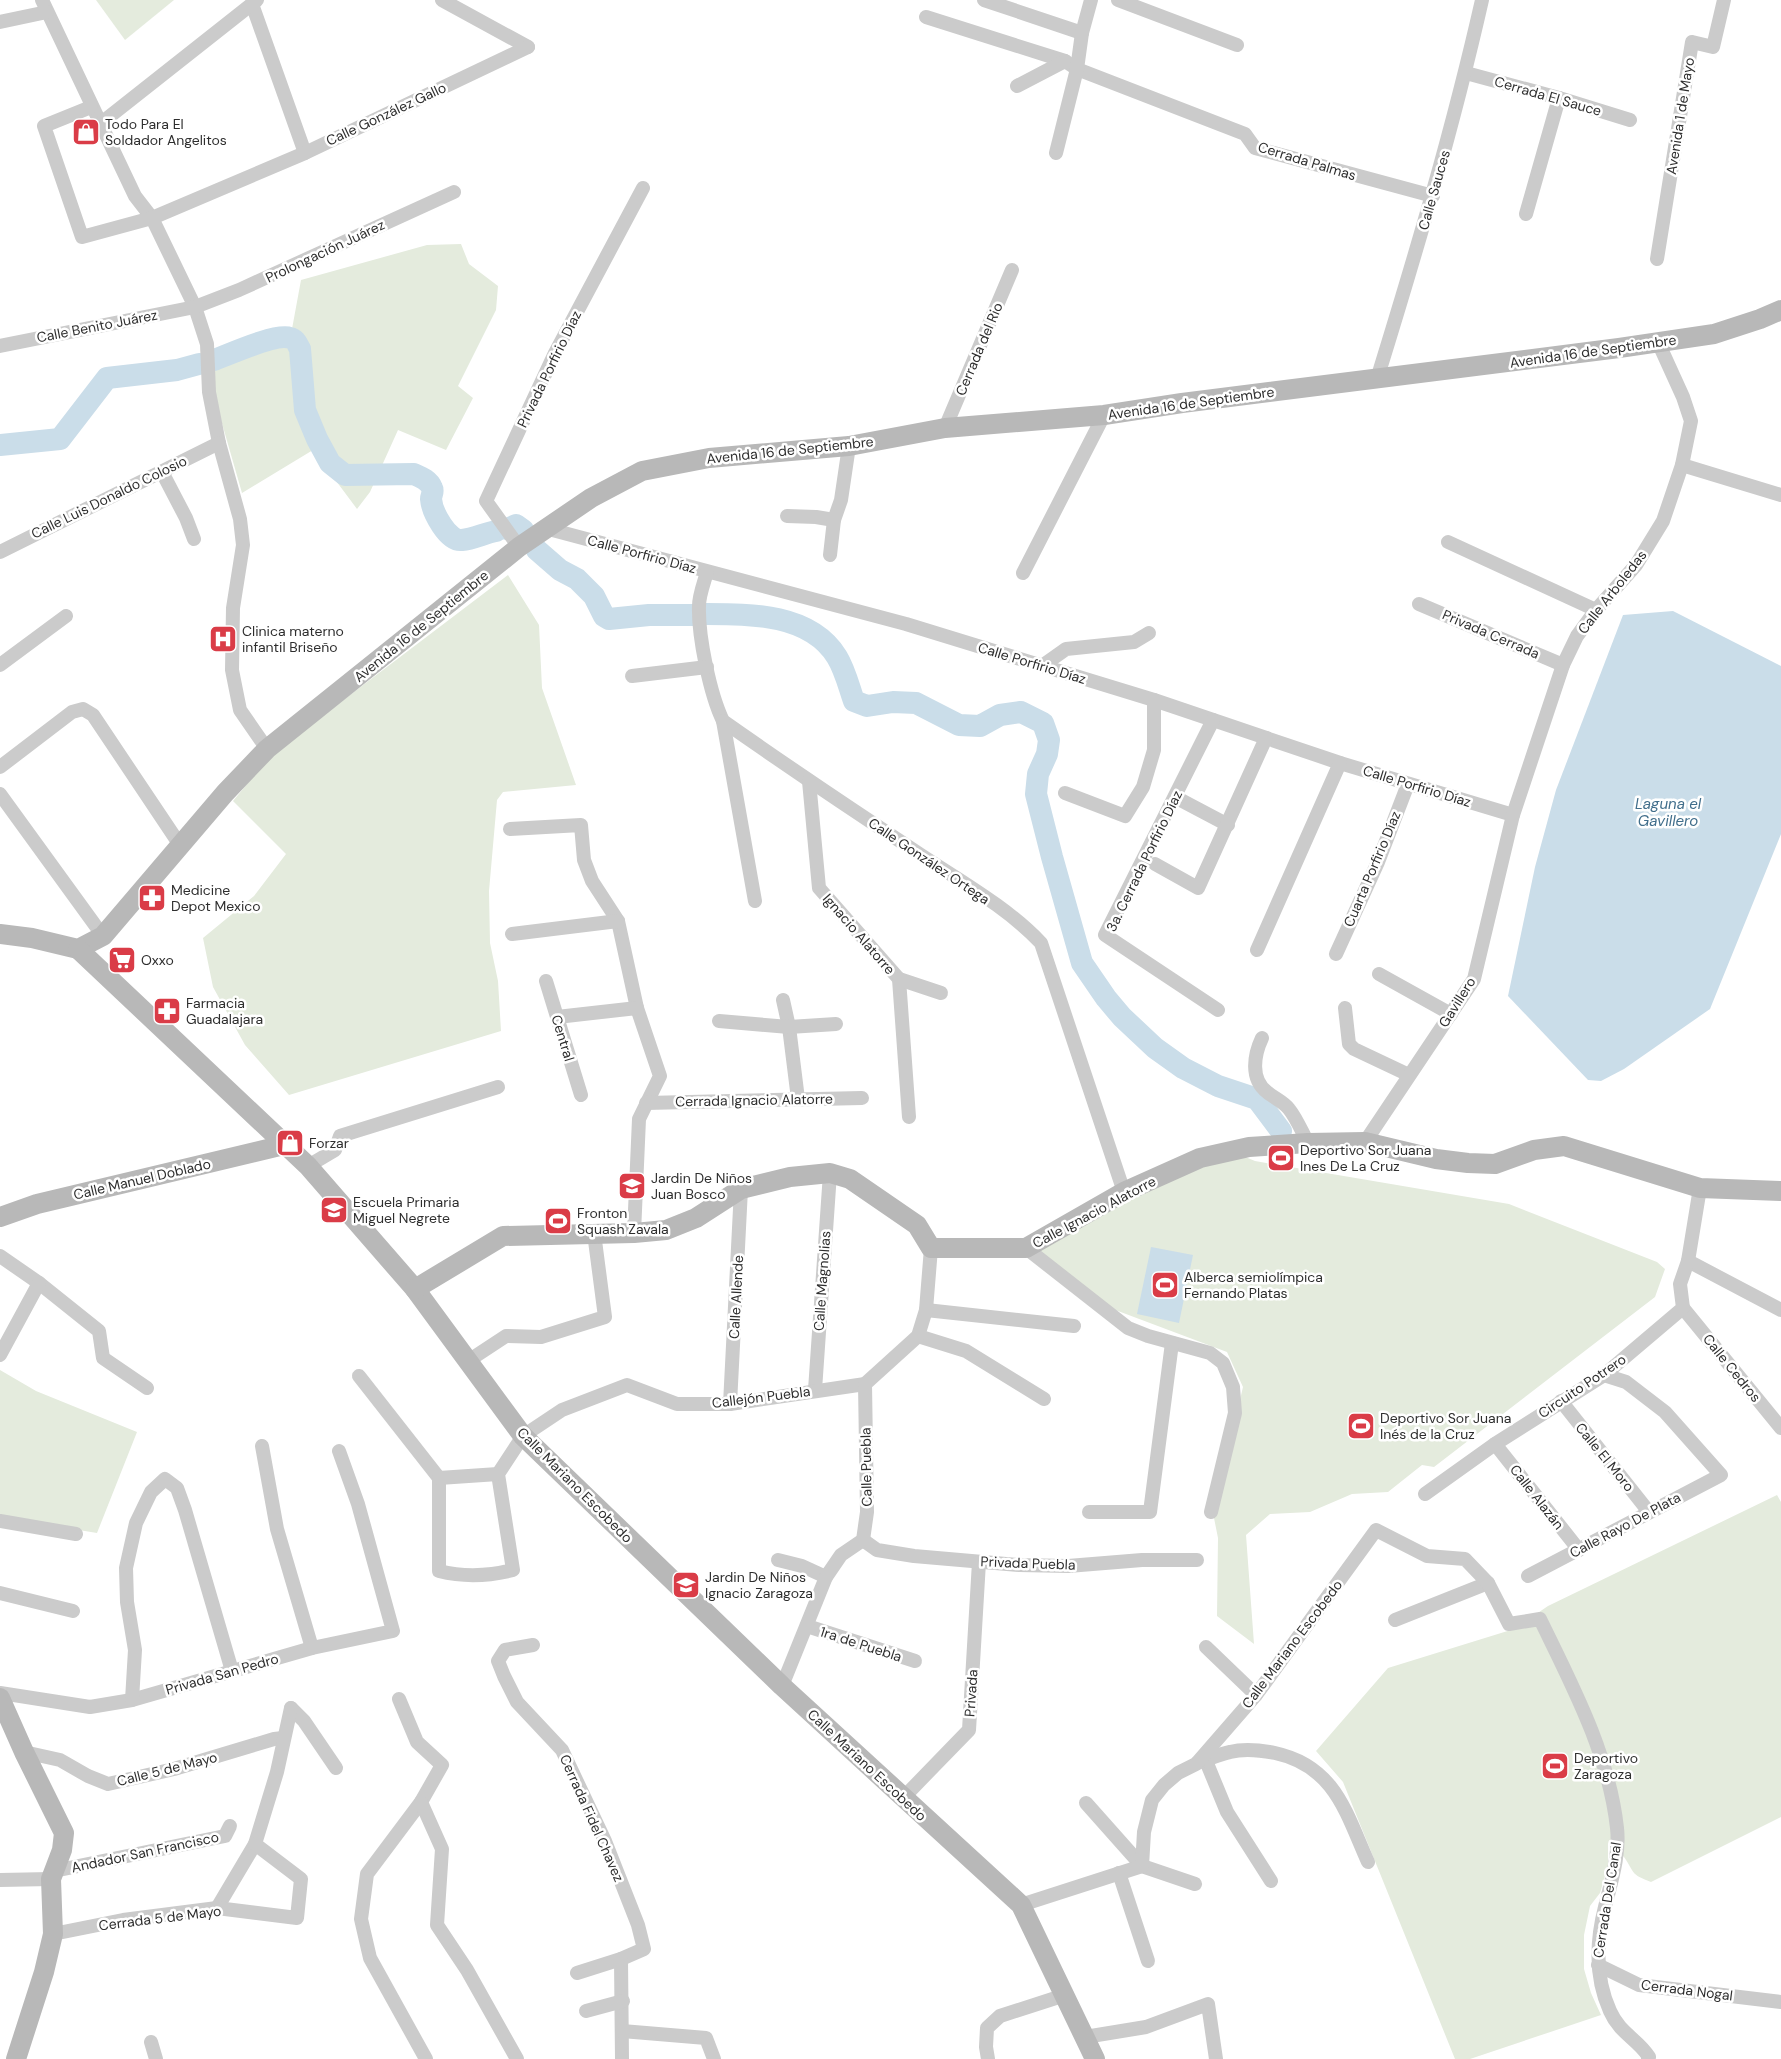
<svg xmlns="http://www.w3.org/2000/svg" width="1781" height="2059" viewBox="0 0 1781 2059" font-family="'DM Sans',sans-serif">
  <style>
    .green { fill: #e4ebdd }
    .water { fill: #cadde9 }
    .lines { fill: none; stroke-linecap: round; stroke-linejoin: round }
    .river { stroke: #cadde9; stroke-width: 22 }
    .street { stroke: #cbcbcb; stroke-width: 14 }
    .secondary { stroke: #b8b8b8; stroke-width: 20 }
    .labels { text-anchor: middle; stroke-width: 5; stroke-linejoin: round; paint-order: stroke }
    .street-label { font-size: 14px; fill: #2e2e2e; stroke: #fff }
    .poi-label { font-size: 14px; fill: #2e2e2e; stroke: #fff; text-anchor: start }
    .water-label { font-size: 15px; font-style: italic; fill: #416e8b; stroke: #fff }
  </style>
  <rect width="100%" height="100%" fill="#fff"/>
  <g class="green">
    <path d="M 96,0 L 174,0 L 125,40 Z"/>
    <path d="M 461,244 L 469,264 L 498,286 L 496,310 L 458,386 L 473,398 L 446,450 L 398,430 L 370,492 L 357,509 L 313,450 L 242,493 L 215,399 L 213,353 L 292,329 L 301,280 L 427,245 Z"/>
    <path d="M 508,575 L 539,625 L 542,688 L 576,785 L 503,792 L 497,800 L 489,891 L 490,943 L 498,981 L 501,1031 L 289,1095 L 245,1045 L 213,987 L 203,938 L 254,896 L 286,854 L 233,801 L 271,755 Z"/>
    <path d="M 1238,1154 L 1255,1161 L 1509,1204 L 1657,1262 L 1665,1269 L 1655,1297 L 1434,1467 L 1422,1465 L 1388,1492 L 1352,1494 L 1310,1512 L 1270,1514 L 1246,1535 L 1254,1644 L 1217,1616 L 1218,1538 L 1213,1513 L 1243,1387 L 1227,1352 L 1110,1308 L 1030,1248 L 1130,1194 Z"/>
    <path d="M 0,1370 L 36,1391 L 137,1432 L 97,1533 L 0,1517 Z"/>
    <path d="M 1777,1495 L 1781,1502 L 1781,1817 L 1651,1882 C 1630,1874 1635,1873 1624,1857 C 1620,1852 1613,1847 1608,1843 L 1608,1866 L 1600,1893 L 1590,1906 L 1584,1935 L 1584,1969 L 1591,1993 L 1601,2015 L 1470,2059 L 1455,2059 L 1343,1782 L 1316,1751 L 1388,1668 L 1514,1629 L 1548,1606 Z"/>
  </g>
  <g class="water">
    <path d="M 1673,611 L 1781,666 L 1781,834 L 1710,1009 L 1624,1069 L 1601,1081 L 1588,1080 L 1508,996 L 1535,867 L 1556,790 L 1623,615 Z"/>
    <path d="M 1151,1247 L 1193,1255 L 1179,1323 L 1137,1314 Z"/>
  </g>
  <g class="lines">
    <g class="river">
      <path d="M 214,360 C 230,354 276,333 290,338 C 296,339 297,344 300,349 L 305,410 L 317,439 L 330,463 L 345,475 L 414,474 C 421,477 429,480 432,488 C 434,492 431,495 431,499 C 432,512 448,542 462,540 C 473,539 485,533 496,531"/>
      <path d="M 0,445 L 60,439 L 107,378 L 177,370 L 199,364"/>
      <path d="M 507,529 L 516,525 L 523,530"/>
      <path d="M 537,550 L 560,570 L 577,579 L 594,596 L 604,616 L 609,619 L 649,615 L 693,615"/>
      <path d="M 703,614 C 749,614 810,613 837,657 C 845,670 849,687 854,701 L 867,706 L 893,702 L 916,703 L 959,725 L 980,726 L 1000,715 L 1021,712 L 1043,723 L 1049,740 L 1047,754 L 1038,774 L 1036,794 L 1052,857 L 1082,963 L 1106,998 L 1122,1017 L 1155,1048 L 1183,1068 L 1218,1086 L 1257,1099 L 1281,1131"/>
    </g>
    <g class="street">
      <path d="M 42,0 L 135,196 L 152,218 L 195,307 L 207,344 L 209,392 L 219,443 L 240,519 L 243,545 L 233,608 L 232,670 L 240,710 L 267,749"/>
      <path d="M 442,0 L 528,47"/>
      <path d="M 984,0 L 1082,33"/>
      <path d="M 1118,0 L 1237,45"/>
      <path d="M 252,4 L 305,153"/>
      <path d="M 926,17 L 1065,61"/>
      <path d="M 0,22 L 47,12"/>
      <path d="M 1466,73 L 1559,98 L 1630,120"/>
      <path d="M 1017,86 L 1065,61 L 1077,69 L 1245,134 L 1255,148 L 1433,196"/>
      <path d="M 91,107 L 44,126 L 82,237 L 152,218 L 305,153 L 528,47"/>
      <path d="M 100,124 L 257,0"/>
      <path d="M 1056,153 L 1077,69 L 1082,33 L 1091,0"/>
      <path d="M 1526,214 L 1559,98"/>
      <path d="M 1657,259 L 1692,42 L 1713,47 L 1724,0"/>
      <path d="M 0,346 L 195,307 L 239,290 L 454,192"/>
      <path d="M 1377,379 C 1416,253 1453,128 1482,0"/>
      <path d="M 945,428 L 1012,270"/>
      <path d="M 1682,465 L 1781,495"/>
      <path d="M 162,472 L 186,518 L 194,539"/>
      <path d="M 787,516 L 816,517 L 834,520"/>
      <path d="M 545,528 L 906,624 L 1154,700 L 1340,763 L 1513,815"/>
      <path d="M 1448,542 L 1596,610"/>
      <path d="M 519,547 L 486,501 L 555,353 L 643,188"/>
      <path d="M 0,552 L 219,443"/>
      <path d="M 830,555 L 834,520 L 841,500 L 849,446"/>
      <path d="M 707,572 C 704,583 699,595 699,606 C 698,636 710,694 723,721 C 787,766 851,809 915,851 C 958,880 1006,906 1041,943 L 1124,1192"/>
      <path d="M 1023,573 L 1104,415"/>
      <path d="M 1419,604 L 1563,665"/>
      <path d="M 0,665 L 66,616"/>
      <path d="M 1042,666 L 1066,649 L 1134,642 L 1149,633"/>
      <path d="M 632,676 L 707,667"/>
      <path d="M 1213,720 L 1105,935 L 1218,1010"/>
      <path d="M 723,721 L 755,901"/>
      <path d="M 0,767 L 72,712 L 83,709 L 93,715 L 180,845"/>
      <path d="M 809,781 L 819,888 L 899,979 L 909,1117"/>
      <path d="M 1065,793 L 1125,816 L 1143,787 L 1154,750 L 1154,700"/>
      <path d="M 0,794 L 103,936"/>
      <path d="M 1175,797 L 1228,825"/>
      <path d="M 510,829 L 581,825 L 584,860 L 592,881 L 618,921 L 637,1008 L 660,1076 L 639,1119 L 634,1233"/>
      <path d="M 1155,864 L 1198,888 L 1266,738"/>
      <path d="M 512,934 L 618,921"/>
      <path d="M 1257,950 L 1340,763"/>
      <path d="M 1336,954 L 1378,862 L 1408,784"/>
      <path d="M 1379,974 L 1451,1014"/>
      <path d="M 899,979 L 941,993"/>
      <path d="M 546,981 L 581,1095"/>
      <path d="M 783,1000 L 789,1027 L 798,1099"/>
      <path d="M 1345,1008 L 1349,1044 L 1354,1049 L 1409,1075"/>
      <path d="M 557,1017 L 637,1008"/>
      <path d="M 719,1021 L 789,1027 L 836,1024"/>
      <path d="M 1262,1038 C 1254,1055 1250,1079 1267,1092 C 1274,1098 1284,1102 1289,1109 C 1297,1119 1302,1132 1308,1143"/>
      <path d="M 646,1103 L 862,1098"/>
      <path d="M 1365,1142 L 1474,979 L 1513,815 L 1563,665 L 1577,636 L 1596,610 L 1636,565 L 1663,521 L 1682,465 L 1691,421 L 1683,397 L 1658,342"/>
      <path d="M 308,1166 L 335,1150 L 340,1136 L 498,1087"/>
      <path d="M 1026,1248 L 1128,1328 L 1148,1336 L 1210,1353 L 1223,1363 L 1233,1387 L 1235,1413 L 1211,1512"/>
      <path d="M 0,1256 L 39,1283 L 99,1331 L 103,1358 L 147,1388"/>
      <path d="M 1688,1261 L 1781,1310"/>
      <path d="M 1683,1308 L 1781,1428"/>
      <path d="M 926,1310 L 1074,1326"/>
      <path d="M 918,1336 L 966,1351 L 1044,1399"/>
      <path d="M 0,1355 L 39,1283"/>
      <path d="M 468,1361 L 506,1336 L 541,1337 L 605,1317 L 594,1233"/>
      <path d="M 359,1376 L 439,1478"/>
      <path d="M 815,1390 L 830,1173"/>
      <path d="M 1561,1401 L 1649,1512"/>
      <path d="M 730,1404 L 741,1189"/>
      <path d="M 1495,1444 L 1579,1550"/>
      <path d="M 262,1446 L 277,1529 L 312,1648"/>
      <path d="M 439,1478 L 439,1571 C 463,1577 489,1576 513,1570 L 498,1474 L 523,1436 L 562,1410 L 627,1385 L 677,1404 L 730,1404 L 865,1384"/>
      <path d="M 439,1478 L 498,1474"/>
      <path d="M 1425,1494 L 1495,1444 L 1604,1375 L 1683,1308 L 1680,1284 L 1688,1261 L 1700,1188"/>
      <path d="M 1089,1512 L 1150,1512 L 1172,1343"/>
      <path d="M 0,1521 L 76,1534"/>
      <path d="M 863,1540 L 877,1550 L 914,1556 L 1019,1565 L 1068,1566 L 1142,1560 L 1197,1560"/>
      <path d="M 778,1560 L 802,1566 L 826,1577"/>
      <path d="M 1528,1576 L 1721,1475 L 1665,1412 L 1626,1382 L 1604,1375"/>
      <path d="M 0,1593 L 73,1611"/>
      <path d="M 1395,1620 L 1488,1583"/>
      <path d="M 807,1626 L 915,1661"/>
      <path d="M 533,1645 L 505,1650 L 498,1661 L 504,1676 L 517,1702 L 562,1750 L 605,1841 L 638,1925 L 644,1949 L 621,1959 L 577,1973"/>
      <path d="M 1206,1647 L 1256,1695"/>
      <path d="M 782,1686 L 826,1577 L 841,1555 L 863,1540 L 867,1512 L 865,1384 L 918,1336 L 926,1310 L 931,1248"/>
      <path d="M 0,1693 L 90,1707 L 132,1700 L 312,1648 L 393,1631 L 358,1504 L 339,1451"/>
      <path d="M 399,1699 L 417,1742 L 442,1765 L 421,1802 L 367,1874 L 361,1919 L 370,1958 L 426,2059"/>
      <path d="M 132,1700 L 135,1650 L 127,1602 L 126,1568 L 136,1523 L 151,1492 L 165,1479 L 177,1488 L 185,1510 L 232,1671"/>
      <path d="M 291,1708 L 304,1721 L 336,1768"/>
      <path d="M 24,1752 L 60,1760 L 88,1776 L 108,1784 L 174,1769 L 274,1739 L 283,1738"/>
      <path d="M 1206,1761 L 1227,1812 L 1271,1881"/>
      <path d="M 1197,1763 C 1208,1760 1219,1754 1230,1752 C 1245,1748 1260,1750 1275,1753 C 1335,1766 1346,1813 1368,1862"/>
      <path d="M 903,1798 L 969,1730 L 979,1562"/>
      <path d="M 421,1802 L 442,1849 L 437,1925 L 467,1970 L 517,2059"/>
      <path d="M 1086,1803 L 1142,1866 L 1195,1884"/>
      <path d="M 54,1871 L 225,1836 L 230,1826"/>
      <path d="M 1119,1873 L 1148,1961"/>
      <path d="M 0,1880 L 51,1879"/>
      <path d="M 1021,1905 L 1142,1866 L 1144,1832 L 1152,1800 L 1164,1785 L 1178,1773 L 1196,1764 L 1256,1695 L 1376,1530 L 1427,1556 L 1465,1559 L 1488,1583 L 1509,1624 L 1540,1619 C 1572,1685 1609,1754 1617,1828 C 1620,1855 1611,1882 1605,1907 C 1596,1942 1595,1978 1610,2011 C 1620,2034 1638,2039 1649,2057 L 1648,2059"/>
      <path d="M 217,1908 L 255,1844 L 277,1772 L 291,1708"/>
      <path d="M 53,1934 L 123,1920 L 217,1908 L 297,1918 L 301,1879 L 255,1844"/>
      <path d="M 621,1959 L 622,2059"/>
      <path d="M 1598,1965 L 1639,1985 L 1781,2002"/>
      <path d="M 586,2011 L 623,2001"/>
      <path d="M 622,2031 L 706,2038 L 714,2059"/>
      <path d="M 1085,2037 L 1146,2027 L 1208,2004 L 1216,2059"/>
      <path d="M 151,2042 L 156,2059"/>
      <path d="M 988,2059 L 986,2047 L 987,2028 L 1000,2016 L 1065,1995"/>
    </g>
    <g class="secondary">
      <path d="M 0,934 L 32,938 L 78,949 L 103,936 L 225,793 L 267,749 L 519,547 L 591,498 L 642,471 L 709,458 L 849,446 L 945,428 L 1104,415 L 1182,403 L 1619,348 L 1714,334 L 1760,319 L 1781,310"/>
      <path d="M 78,949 L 308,1166 L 415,1289 L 523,1436 L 782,1686 L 1021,1905 L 1095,2059"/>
      <path d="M 0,1217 L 37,1204 L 284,1145"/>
      <path d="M 415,1289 L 503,1236 L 634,1233 L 666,1230 L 696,1218 L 741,1189 L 790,1177 L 830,1173 L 850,1179 L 917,1225 L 931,1248 L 1026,1248 L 1124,1192 L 1200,1158 L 1249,1147 L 1308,1143 L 1365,1142 L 1436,1159 L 1468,1163 L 1495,1164 L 1534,1150 L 1564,1146 L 1700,1188 L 1781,1191"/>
      <path d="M 0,1698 L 24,1752 L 64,1833 L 62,1850 L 51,1879 L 53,1934 L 44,1972 L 16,2059"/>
    </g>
  </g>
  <defs>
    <g id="shop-square" transform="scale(1.4375)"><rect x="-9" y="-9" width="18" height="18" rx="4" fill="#da3c47" stroke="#fff"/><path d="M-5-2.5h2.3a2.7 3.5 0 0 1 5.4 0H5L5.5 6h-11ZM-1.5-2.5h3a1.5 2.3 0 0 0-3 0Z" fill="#fff"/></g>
    <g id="hospital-square" transform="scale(1.4375)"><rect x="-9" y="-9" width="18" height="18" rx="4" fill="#da3c47" stroke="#fff"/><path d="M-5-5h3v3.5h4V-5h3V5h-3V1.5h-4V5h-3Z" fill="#fff"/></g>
    <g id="pharmacy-square" transform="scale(1.4375)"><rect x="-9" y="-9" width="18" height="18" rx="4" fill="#da3c47" stroke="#fff"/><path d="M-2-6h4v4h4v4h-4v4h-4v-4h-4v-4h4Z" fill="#fff"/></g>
    <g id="supermarket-square" transform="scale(1.4375)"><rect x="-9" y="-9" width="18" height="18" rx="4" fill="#da3c47" stroke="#fff"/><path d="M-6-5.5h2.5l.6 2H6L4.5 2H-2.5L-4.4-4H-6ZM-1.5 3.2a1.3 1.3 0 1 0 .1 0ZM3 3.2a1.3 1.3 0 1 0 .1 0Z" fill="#fff"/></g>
    <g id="stadium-square" transform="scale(1.4375)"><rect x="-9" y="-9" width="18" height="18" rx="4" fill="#da3c47" stroke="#fff"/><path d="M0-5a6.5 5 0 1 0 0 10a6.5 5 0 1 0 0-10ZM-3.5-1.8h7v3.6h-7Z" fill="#fff"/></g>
    <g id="school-square" transform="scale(1.4375)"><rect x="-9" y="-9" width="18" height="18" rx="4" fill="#da3c47" stroke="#fff"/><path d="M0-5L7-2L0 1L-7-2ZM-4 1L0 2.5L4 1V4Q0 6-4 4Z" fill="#fff"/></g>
  </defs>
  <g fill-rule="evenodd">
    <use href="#shop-square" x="86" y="132"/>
    <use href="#hospital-square" x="223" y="639"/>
    <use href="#pharmacy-square" x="152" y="898"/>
    <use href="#supermarket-square" x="122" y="960"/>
    <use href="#pharmacy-square" x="167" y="1011"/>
    <use href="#shop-square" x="290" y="1143"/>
    <use href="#stadium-square" x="1281" y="1158"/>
    <use href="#school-square" x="632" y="1186"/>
    <use href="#school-square" x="334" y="1210"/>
    <use href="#stadium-square" x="558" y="1221"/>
    <use href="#stadium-square" x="1165" y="1285"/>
    <use href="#stadium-square" x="1361" y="1426"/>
    <use href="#school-square" x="686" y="1585"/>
    <use href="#stadium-square" x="1555" y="1766"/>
  </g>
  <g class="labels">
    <g class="street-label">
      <text transform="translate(1548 96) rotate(16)" y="5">Cerrada El Sauce</text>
      <text transform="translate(386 114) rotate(-25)" y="5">Calle González Gallo</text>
      <text transform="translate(1680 116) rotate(-81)" y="5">Avenida 1 de Mayo</text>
      <text transform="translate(1307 161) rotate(17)" y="5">Cerrada Palmas</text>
      <text transform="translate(1434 190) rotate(-74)" y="5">Calle Sauces</text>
      <text transform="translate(325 251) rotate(-25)" y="5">Prolongación Juárez</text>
      <text transform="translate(97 326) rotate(-11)" y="5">Calle Benito Juárez</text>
      <text transform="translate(979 349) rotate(-67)" y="5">Cerrada del Rio</text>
      <text transform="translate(1593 351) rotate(-8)" y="5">Avenida 16 de Septiembre</text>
      <text transform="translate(549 369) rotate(-64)" y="5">Privada Porfirio Díaz</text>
      <text transform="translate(1191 403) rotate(-8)" y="5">Avenida 16 de Septiembre</text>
      <text transform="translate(790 450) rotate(-6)" y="5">Avenida 16 de Septiembre</text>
      <text transform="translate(109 497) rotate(-26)" y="5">Calle Luis Donaldo Colosio</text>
      <text transform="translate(642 554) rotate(15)" y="5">Calle Porfirio Díaz</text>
      <text transform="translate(1612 592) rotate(-52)" y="5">Calle Arboledas</text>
      <text transform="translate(421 626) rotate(-39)" y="5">Avenida 16 de Septiembre</text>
      <text transform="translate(1491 634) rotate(23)" y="5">Privada Cerrada</text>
      <text transform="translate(1032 663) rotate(17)" y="5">Calle Porfirio Díaz</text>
      <text transform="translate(1417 786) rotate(17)" y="5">Calle Porfirio Díaz</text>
      <text transform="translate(929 861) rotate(34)" y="5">Calle González Ortega</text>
      <text transform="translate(1144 861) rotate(-64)" y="5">3a. Cerrada Porfirio Díaz</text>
      <text transform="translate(1372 869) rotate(-67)" y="5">Cuarta Porfirio Díaz</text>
      <text transform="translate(859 934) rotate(49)" y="5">Ignacio Alatorre</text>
      <text transform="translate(1457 1002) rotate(-58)" y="5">Gavillero</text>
      <text transform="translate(563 1038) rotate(73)" y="5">Central</text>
      <text transform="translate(754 1100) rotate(-1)" y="5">Cerrada Ignacio Alatorre</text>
      <text transform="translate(142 1179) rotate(-13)" y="5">Calle Manuel Doblado</text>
      <text transform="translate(1094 1212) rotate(-28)" y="5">Calle Ignacio Alatorre</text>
      <text transform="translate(822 1281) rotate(-86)" y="5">Calle Magnolias</text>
      <text transform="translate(736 1297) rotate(-87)" y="5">Calle Allende</text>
      <text transform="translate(1732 1368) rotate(51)" y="5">Calle Cedros</text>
      <text transform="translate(1582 1386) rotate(-34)" y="5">Circuito Potrero</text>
      <text transform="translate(761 1397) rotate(-7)" y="5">Callejón Puebla</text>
      <text transform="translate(1605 1457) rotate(51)" y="5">Calle El Moro</text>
      <text transform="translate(866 1467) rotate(-91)" y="5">Calle Puebla</text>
      <text transform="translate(575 1485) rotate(45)" y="5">Calle Mariano Escobedo</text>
      <text transform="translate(1537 1497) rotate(52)" y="5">Calle Alazán</text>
      <text transform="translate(1625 1525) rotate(-28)" y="5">Calle Rayo De Plata</text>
      <text transform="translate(1028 1563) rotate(2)" y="5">Privada Puebla</text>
      <text transform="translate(861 1644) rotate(18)" y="5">1ra de Puebla</text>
      <text transform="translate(1292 1644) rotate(-53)" y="5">Calle Mariano Escobedo</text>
      <text transform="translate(222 1674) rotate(-16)" y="5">Privada San Pedro</text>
      <text transform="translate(971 1693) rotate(-86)" y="5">Privada</text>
      <text transform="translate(867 1765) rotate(43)" y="5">Calle Mariano Escobedo</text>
      <text transform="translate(167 1769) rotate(-14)" y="5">Calle 5 de Mayo</text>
      <text transform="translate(592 1818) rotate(66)" y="5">Cerrada Fidel Chavez</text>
      <text transform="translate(145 1852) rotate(-12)" y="5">Andador San Francisco</text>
      <text transform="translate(1607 1900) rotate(-81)" y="5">Cerrada Del Canal</text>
      <text transform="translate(160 1918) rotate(-7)" y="5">Cerrada 5 de Mayo</text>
      <text transform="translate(1687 1990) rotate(7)" y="5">Cerrada Nogal</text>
    </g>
    <g class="poi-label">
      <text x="105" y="129">Todo Para El<tspan x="105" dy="16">Soldador Angelitos</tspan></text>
      <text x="242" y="636">Clinica materno<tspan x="242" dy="16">infantil Briseño</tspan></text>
      <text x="171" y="895">Medicine<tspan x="171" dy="16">Depot Mexico</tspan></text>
      <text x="141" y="965">Oxxo</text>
      <text x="186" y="1008">Farmacia<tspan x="186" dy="16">Guadalajara</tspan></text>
      <text x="309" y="1148">Forzar</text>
      <text x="1300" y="1155">Deportivo Sor Juana<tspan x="1300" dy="16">Ines De La Cruz</tspan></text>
      <text x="651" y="1183">Jardin De Niños<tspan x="651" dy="16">Juan Bosco</tspan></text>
      <text x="353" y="1207">Escuela Primaria<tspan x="353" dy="16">Miguel Negrete</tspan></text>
      <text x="577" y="1218">Fronton<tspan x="577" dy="16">Squash Zavala</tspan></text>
      <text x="1184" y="1282">Alberca semiolímpica<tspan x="1184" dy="16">Fernando Platas</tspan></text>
      <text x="1380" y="1423">Deportivo Sor Juana<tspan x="1380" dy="16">Inés de la Cruz</tspan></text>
      <text x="705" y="1582">Jardin De Niños<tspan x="705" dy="16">Ignacio Zaragoza</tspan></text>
      <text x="1574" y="1763">Deportivo<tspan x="1574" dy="16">Zaragoza</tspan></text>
    </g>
    <g class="water-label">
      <text x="1668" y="809">Laguna el<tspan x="1668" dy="17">Gavillero</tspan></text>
    </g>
  </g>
</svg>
